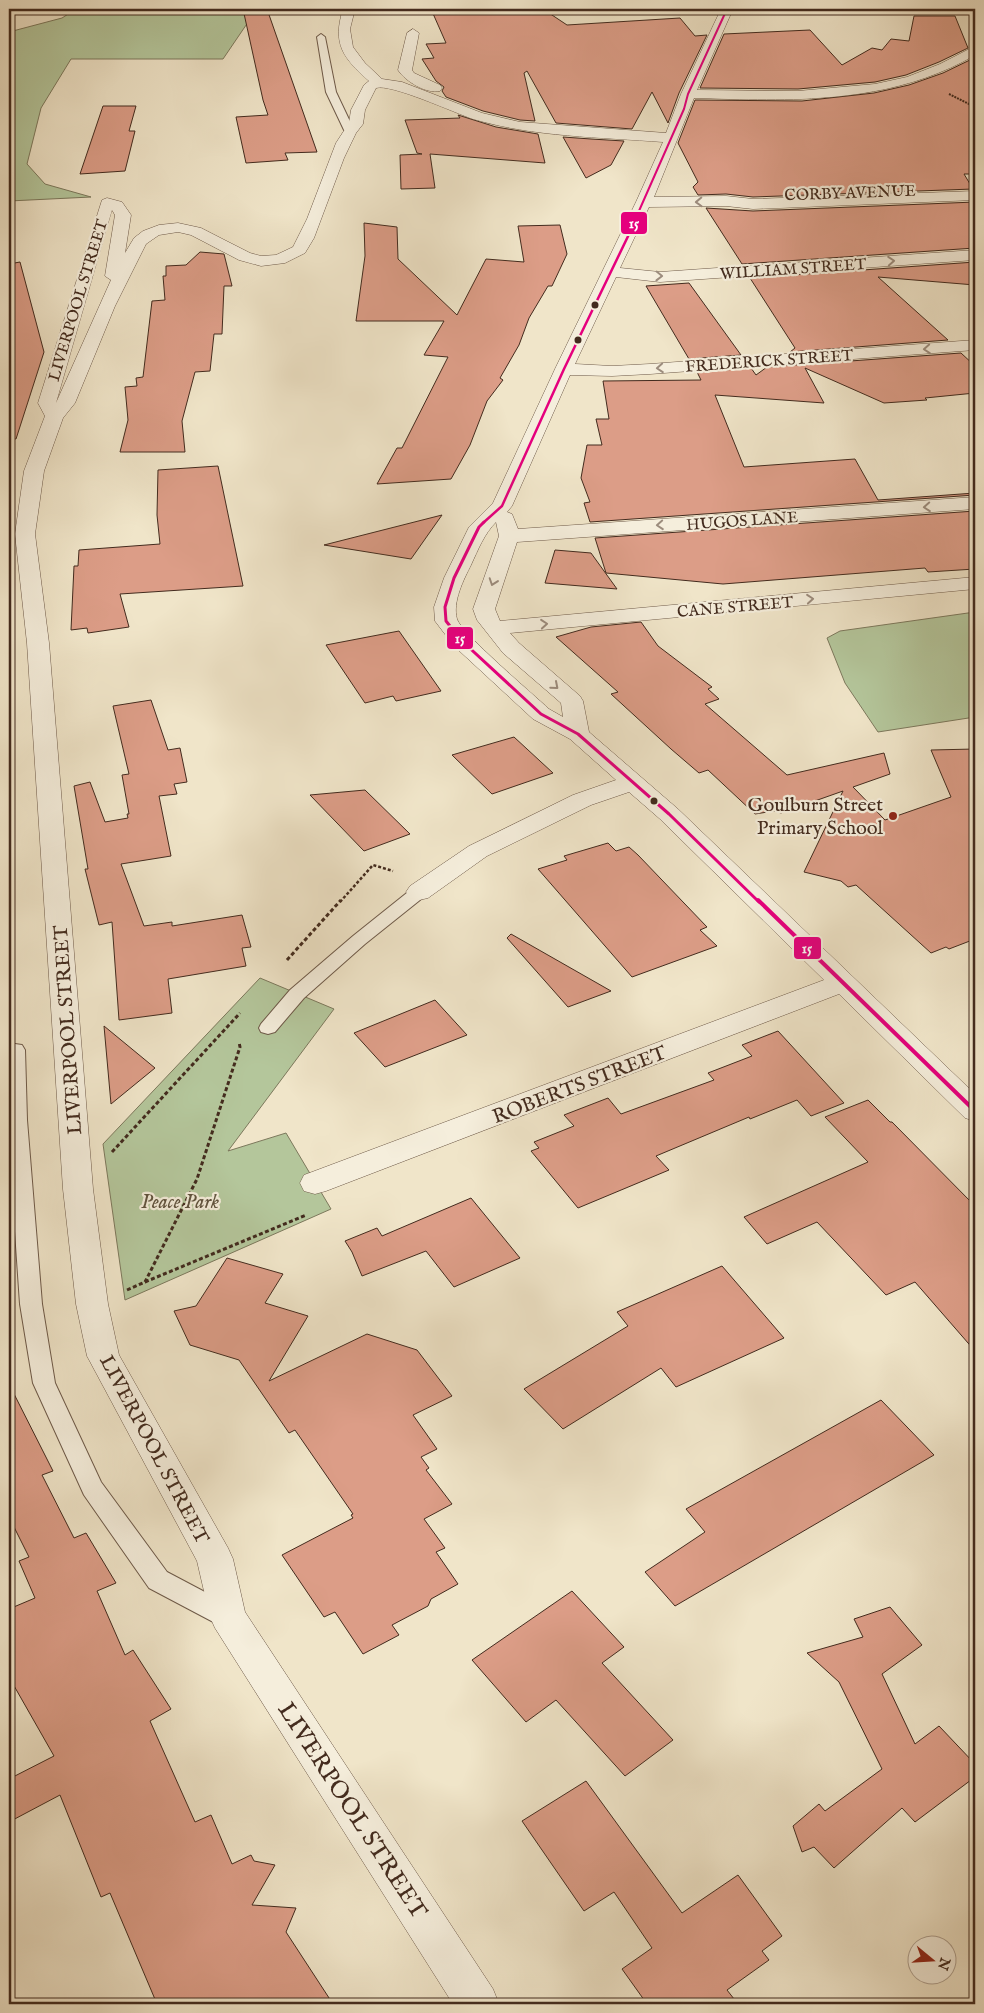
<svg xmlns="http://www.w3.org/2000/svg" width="984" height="2013" viewBox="0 0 984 2013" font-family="'IM FELL English',serif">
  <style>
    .green { fill: #b4c69b; stroke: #7c785c }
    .building { fill: #dc9d87; stroke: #432b1e }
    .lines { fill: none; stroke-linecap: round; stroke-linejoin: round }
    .lane-casing { stroke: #6e5a49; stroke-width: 2 }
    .street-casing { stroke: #6e5a49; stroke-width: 1 }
    .path-far2 { stroke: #432b1e; stroke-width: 2; stroke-dasharray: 2 1; stroke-linecap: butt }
    .path-far1 { stroke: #432b1e; stroke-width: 2.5; stroke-dasharray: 3 2; stroke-linecap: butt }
    .path { stroke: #432b1e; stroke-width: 3; stroke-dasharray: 4 2.5; stroke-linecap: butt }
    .lane { fill: #f5eedc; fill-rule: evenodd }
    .street { fill: #f5eedc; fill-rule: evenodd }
    .bus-1-far3-casing { stroke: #f5eedc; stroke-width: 4 }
    .bus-1-far2-casing { stroke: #f5eedc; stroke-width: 5 }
    .bus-1-far1-casing { stroke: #f5eedc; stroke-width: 6 }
    .bus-1-casing { stroke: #f5eedc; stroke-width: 8 }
    .bus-1-far3 { stroke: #e5007d; stroke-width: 2 }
    .bus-1-far2 { stroke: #e5007d; stroke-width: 2.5 }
    .bus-1-far1 { stroke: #e5007d; stroke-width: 3 }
    .bus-1 { stroke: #e5007d; stroke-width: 4 }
    .oneway { stroke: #9c8c7d }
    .bus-dot { fill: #432b1e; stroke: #f5eedc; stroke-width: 2 }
    .poi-dot { fill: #8f2418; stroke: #f5eedc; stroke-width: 2 }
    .labels { text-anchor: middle; stroke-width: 4.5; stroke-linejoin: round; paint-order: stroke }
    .far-street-label { font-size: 16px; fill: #432b1e; stroke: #f5eedc }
    .poi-label { font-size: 20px; fill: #432b1e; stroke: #f5eedc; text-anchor: end }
    .street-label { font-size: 20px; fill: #432b1e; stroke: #f5eedc }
    .park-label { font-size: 20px; font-style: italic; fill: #5f523d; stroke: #f5eedc }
    .near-street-label { font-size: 24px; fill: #432b1e; stroke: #f5eedc }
    .line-badge { stroke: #f5eedc; stroke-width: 2 }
    .badge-label { font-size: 14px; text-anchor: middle; font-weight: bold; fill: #fff }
  </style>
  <rect width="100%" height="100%" fill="#f0e5c9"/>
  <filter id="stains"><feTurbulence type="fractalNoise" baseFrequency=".004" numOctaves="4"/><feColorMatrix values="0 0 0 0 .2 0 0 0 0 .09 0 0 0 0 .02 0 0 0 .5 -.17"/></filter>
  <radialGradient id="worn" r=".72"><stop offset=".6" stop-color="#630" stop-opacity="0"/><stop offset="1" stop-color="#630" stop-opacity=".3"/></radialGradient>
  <g class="green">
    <path d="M 76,9 L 257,9 L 223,59 L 71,59 L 41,108 L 27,164 L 45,184 L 91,197 L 9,201 L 9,32 L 62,18 Z"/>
    <path d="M 975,612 L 975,717 L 878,732 L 845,683 L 827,638 L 840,631 Z"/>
    <path d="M 260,978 L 334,1009 L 228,1151 L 286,1133 L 331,1209 L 125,1300 L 103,1144 Z"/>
  </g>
  <g class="building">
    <path d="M 243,9 L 267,9 L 317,152 L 285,153 L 288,160 L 246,163 L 236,117 L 268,115 L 263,100 Z"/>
    <path d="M 431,9 L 543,9 L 567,25 L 680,18 L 695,36 L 707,35 L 679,93 L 668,123 L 652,92 L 632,129 L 556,123 L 527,71 L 524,73 L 535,121 L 520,120 L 483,111 L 446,97 L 442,91 L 444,87 L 436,81 L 422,59 L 434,58 L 426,44 L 446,43 Z"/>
    <path d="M 914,16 L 955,16 L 968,48 L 939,62 L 906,75 L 875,82 L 798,89 L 700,88 L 724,34 L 810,30 L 842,65 L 872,48 L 882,50 L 891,39 L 909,41 Z"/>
    <path d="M 972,59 L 975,67 L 975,174 L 964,174 L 973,189 L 753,197 L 726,194 L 698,195 L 693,187 L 698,182 L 678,143 L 695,100 L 802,101 L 874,93 L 909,85 L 943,73 Z"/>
    <path d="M 103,106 L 136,106 L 129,131 L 135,131 L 125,171 L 80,174 Z"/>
    <path d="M 458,115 L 496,127 L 538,134 L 545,163 L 430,154 L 435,188 L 401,189 L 400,155 L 422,154 L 417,153 L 405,120 L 460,118 Z"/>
    <path d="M 563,137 L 591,139 L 624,141 L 611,165 L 586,178 Z"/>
    <path d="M 975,202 L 975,248 L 742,264 L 706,208 L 753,211 Z"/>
    <path d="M 364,223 L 397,227 L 398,259 L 457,315 L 486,259 L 524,262 L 518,226 L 560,225 L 567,254 L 552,286 L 548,286 L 529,318 L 519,345 L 500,378 L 503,380 L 487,401 L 470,445 L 451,479 L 377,484 L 397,448 L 402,448 L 448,357 L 424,355 L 444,321 L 356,321 L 365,256 Z"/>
    <path d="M 200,252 L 224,254 L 232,286 L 224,286 L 222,334 L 214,334 L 210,371 L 195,372 L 182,421 L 185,452 L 120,452 L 128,420 L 125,387 L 137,386 L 136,378 L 143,377 L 152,301 L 165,300 L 163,276 L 166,276 L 166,266 L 186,265 Z"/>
    <path d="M 20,262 L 44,352 L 16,439 L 9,438 L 9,264 Z"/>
    <path d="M 975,262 L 975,285 L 878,277 L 948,340 L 790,352 L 795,348 L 750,278 Z"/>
    <path d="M 689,283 L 741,355 L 689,359 L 646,286 Z"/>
    <path d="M 961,353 L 975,366 L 975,393 L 925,398 L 927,400 L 884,403 L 805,368 L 824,403 L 715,395 L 744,467 L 855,459 L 878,500 L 975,493 L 975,495 L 590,522 L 584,503 L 590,502 L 581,478 L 587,445 L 602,445 L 596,419 L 609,419 L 603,381 L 701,380 L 697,372 L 751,368 L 756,375 L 767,367 Z"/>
    <path d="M 218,466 L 243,586 L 120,594 L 129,627 L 88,633 L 87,628 L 71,630 L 74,566 L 78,566 L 79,550 L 160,544 L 157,515 L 158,470 Z"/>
    <path d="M 975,511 L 975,569 L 928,572 L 925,568 L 723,584 L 606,573 L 595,538 Z"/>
    <path d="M 442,515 L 411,559 L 324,545 Z"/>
    <path d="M 555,550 L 591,553 L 617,589 L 545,583 Z"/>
    <path d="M 641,622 L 658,646 L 712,687 L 708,689 L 719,699 L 705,704 L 787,775 L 884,753 L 890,774 L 853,787 L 885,820 L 951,797 L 931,750 L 975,749 L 975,939 L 949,949 L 946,947 L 931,953 L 856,885 L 848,887 L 841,881 L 804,872 L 843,791 L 781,813 L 774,811 L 755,814 L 708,770 L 699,773 L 671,749 L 611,694 L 618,692 L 556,637 L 591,627 Z"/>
    <path d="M 399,631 L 441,691 L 396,701 L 393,696 L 365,703 L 326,645 Z"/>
    <path d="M 151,700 L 168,750 L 180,748 L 187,782 L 174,784 L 177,794 L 159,796 L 171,856 L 121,864 L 144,926 L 172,922 L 172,926 L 242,915 L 251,947 L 242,948 L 246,966 L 168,979 L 172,1013 L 119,1020 L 112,922 L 99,925 L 85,869 L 88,869 L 74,786 L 90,782 L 105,822 L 128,818 L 127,814 L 129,814 L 122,775 L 129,774 L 113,706 Z"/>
    <path d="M 514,737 L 553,773 L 492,794 L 452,755 Z"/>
    <path d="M 365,790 L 410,834 L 364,851 L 310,795 Z"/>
    <path d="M 608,843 L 616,851 L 629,847 L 638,855 L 707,927 L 700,930 L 717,946 L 632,977 L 538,869 L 567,860 L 564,856 Z"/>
    <path d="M 511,934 L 611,991 L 568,1007 L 507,938 Z"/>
    <path d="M 435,1000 L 467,1035 L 385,1067 L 354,1033 Z"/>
    <path d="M 104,1026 L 155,1068 L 111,1104 Z"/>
    <path d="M 778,1031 L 844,1103 L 811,1116 L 797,1100 L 750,1119 L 749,1117 L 656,1156 L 669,1170 L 578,1208 L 531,1151 L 539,1148 L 534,1142 L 574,1126 L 564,1115 L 608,1098 L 621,1114 L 714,1080 L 708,1073 L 752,1056 L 742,1045 Z"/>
    <path d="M 868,1100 L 890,1122 L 892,1122 L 975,1206 L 975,1351 L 915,1282 L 886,1295 L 817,1222 L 767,1244 L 744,1217 L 868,1162 L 825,1117 Z"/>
    <path d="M 471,1198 L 520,1258 L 454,1287 L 426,1251 L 362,1276 L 352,1252 L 345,1241 L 377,1228 L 382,1236 Z"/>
    <path d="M 227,1258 L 283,1274 L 265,1303 L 308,1316 L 269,1381 L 367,1334 L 417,1350 L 452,1396 L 413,1415 L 437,1449 L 421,1457 L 429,1468 L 426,1470 L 452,1504 L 424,1519 L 445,1548 L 436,1552 L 458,1584 L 431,1599 L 428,1606 L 392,1625 L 399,1635 L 363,1654 L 335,1612 L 324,1617 L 282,1555 L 353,1518 L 351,1515 L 353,1514 L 295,1430 L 289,1433 L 239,1360 L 190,1345 L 174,1311 L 196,1306 Z"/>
    <path d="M 722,1266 L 784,1338 L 676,1387 L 661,1368 L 563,1429 L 524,1389 L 628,1326 L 617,1312 Z"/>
    <path d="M 9,1384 L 53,1471 L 42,1475 L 74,1538 L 86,1533 L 116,1583 L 97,1591 L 125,1655 L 133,1650 L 171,1709 L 150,1721 L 195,1822 L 211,1815 L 232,1864 L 251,1855 L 254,1861 L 275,1865 L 252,1905 L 296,1908 L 286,1932 L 333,2004 L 157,2004 L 110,1893 L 101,1897 L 60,1795 L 9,1822 L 9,1779 L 54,1756 L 9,1677 L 9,1609 L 35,1598 L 19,1561 L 29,1557 L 9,1517 Z"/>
    <path d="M 881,1400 L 934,1455 L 675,1606 L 645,1572 L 705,1532 L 686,1509 Z"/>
    <path d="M 572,1591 L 624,1647 L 602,1663 L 673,1740 L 625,1776 L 556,1700 L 526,1722 L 472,1660 Z"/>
    <path d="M 890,1607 L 922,1645 L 882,1674 L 915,1744 L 939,1726 L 975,1764 L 975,1777 L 915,1822 L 902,1808 L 834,1868 L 814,1847 L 802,1852 L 793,1826 L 819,1804 L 825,1811 L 882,1769 L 839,1682 L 807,1653 L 863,1637 L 854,1619 Z"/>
    <path d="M 586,1781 L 682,1913 L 738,1875 L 782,1936 L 762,1951 L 769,1960 L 727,1990 L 738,2004 L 647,2004 L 622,1969 L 652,1948 L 614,1892 L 584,1911 L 522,1821 Z"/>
  </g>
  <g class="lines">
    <g class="lane-casing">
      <g id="lane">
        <path d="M 321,34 L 325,37 L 336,92 L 354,130 L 352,132 L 349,133 L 344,130 L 326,92 L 317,37 Z"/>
        <path d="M 419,887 L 425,888 L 428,892 L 425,896 L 365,944 L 304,998 L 275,1032 L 268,1034 L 261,1032 L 259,1028 L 261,1024 L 290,990 L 353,936 L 413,888 Z"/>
        <path d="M 15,1044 L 22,1045 L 25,1050 L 27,1120 L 42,1304 L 55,1383 L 101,1482 L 167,1572 L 237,1609 L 241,1617 L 237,1625 L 228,1628 L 219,1625 L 149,1588 L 84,1495 L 33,1383 L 20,1304 L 9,1144 L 9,1045 Z"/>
      </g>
    </g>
    <g class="street-casing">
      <g id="street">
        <path d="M 343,9 L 355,9 L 350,29 L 353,47 L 365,63 L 382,79 L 402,82 L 482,113 L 520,122 L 666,133 L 681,94 L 721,9 L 733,9 L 697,90 L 798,91 L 875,84 L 907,77 L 940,64 L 975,46 L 975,55 C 889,105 790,101 694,98 L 654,197 L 726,196 L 753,199 L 975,191 L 975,200 L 753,209 L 726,206 L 649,207 L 620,268 L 660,272 L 975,250 L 975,260 L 660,282 L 616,277 L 575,364 L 612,366 L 650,364 L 975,340 L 975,350 L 650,374 L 612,376 L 570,375 L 512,506 L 507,512 L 512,514 L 518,529 L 975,497 L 975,509 L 517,542 L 495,609 L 500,621 L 975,577 L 975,589 L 510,633 L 519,643 L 580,696 L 583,701 L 589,732 L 678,809 L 975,1094 L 975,1121 L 965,1118 L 839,994 L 326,1191 L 315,1194 L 304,1191 L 300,1183 L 304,1175 L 824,980 L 660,819 L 629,792 L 591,805 L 487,856 L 428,898 L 419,900 L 410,898 L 406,892 L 410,886 L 469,846 L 573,795 L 616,780 L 570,739 L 533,719 L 454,646 L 435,621 L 434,607 L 444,578 L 469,527 L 493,503 L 555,369 L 636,202 L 663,142 C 600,137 534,137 473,119 C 455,113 390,83 376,88 L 365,110 L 363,124 L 356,133 L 344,158 L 314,238 L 305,253 L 285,263 L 261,266 L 239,260 L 191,235 L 178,232 L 159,235 L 146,244 L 115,306 L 75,403 L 63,418 L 44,471 L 35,534 L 49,643 L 93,1189 L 108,1304 L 119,1355 L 228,1548 L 233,1559 L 245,1612 L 493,1989 L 499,2004 L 453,2004 L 215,1628 L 210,1617 L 197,1561 L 87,1356 L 76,1304 L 63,1189 L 27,643 L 15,534 L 24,471 L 45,416 L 38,403 L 102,200 L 107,198 L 122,202 L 131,215 L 125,253 L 134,238 L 143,231 L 159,225 L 178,223 L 201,228 L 250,253 L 261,256 L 276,255 L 293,247 L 307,219 L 336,143 L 349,123 L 351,110 L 364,85 L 369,81 C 343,58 332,44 343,9 ZM 112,210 L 115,215 L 105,276 L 111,280 L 56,403 ZM 496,522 L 499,536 L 473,609 L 477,620 L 503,653 L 561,703 L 563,717 L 549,709 C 534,695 461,633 457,619 C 452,602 464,579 471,565 C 478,550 484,534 496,522 Z"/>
        <path d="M 413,29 L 419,33 L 412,70 L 414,73 L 440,85 L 442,88 L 440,91 C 426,94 405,81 398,70 L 407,33 Z"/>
      </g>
    </g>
    <path class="path-far2" d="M 949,94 L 975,107"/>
    <path class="path-far1" d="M 340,902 L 373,865 L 393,871"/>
    <g class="path">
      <path d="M 287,960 L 341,900"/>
      <path d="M 112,1152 L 240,1013"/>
      <path d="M 145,1282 L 306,1215"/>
      <path d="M 127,1290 L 145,1282 L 197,1179 L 240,1047 L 239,1042"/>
    </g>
    <use href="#lane" class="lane"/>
    <use href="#street" class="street"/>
    <g class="bus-1-far3-casing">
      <path id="bus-1-far3" d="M 631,229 L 684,109 L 688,94 L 727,9"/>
    </g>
    <g class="bus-1-far2-casing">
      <path id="bus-1-far2" d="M 483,523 L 502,506 L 564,369 L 632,228"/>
    </g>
    <g class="bus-1-far1-casing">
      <path id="bus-1-far1" d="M 484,522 L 479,527 L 454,578 L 445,607 L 446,621 L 462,641 L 541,714 L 578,734 L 669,814 L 759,902"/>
    </g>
    <g class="bus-1-casing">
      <path id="bus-1" d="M 758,900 L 975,1111"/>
    </g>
    <use href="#bus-1-far3" class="bus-1-far3"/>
    <use href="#bus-1-far2" class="bus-1-far2"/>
    <use href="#bus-1-far1" class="bus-1-far1"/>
    <use href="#bus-1" class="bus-1"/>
  </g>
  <defs><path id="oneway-chevron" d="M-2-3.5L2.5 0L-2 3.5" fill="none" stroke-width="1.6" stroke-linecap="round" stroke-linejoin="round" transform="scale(1.25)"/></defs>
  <g class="oneway">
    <use href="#oneway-chevron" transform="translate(699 202) rotate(178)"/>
    <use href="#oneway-chevron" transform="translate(891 261) rotate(-4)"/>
    <use href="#oneway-chevron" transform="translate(659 276) rotate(1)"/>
    <use href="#oneway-chevron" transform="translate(927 349) rotate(176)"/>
    <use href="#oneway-chevron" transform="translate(660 368) rotate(176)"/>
    <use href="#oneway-chevron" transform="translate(927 507) rotate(176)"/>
    <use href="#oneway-chevron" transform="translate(660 525) rotate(176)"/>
    <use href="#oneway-chevron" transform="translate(493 582) rotate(109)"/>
    <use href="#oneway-chevron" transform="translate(810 599) rotate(-5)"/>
    <use href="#oneway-chevron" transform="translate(544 624) rotate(-5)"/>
    <use href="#oneway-chevron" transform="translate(555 686) rotate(41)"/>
  </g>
  <g class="bus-dot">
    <circle cx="595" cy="305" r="4.5"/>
    <circle cx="578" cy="340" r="4.5"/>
    <circle cx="654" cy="801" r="4.5"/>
  </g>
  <circle class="poi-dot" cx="893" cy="816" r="5"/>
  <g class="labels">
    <g class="far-street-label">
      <text transform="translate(850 192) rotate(-2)" y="6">CORBY AVENUE</text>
      <text transform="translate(793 268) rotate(-4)" y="6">WILLIAM STREET</text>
      <text transform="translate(77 300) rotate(-73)" y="6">LIVERPOOL STREET</text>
      <text transform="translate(769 360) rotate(-4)" y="6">FREDERICK STREET</text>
      <text transform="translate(742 520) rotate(-4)" y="6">HUGOS LANE</text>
      <text transform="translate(735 606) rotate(-5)" y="6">CANE STREET</text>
    </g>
    <g class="poi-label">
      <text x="883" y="811">Goulburn Street<tspan x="883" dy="23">Primary School</tspan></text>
    </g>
    <g class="street-label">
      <text transform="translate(67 1030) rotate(-94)" y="7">LIVERPOOL STREET</text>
      <text transform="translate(579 1084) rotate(-21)" y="7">ROBERTS STREET</text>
      <text transform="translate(155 1449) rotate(62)" y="7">LIVERPOOL STREET</text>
    </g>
    <g class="park-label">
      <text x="180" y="1208">Peace Park</text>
    </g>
    <g class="near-street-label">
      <text transform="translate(353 1810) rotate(57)" y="8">LIVERPOOL STREET</text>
    </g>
  </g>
  <g class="line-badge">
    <rect x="620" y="211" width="28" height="24" rx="5" fill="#e5007d"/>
    <rect x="446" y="626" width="28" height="24" rx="5" fill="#e5007d"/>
    <rect x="793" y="936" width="29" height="24" rx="5" fill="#e5007d"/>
  </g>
  <g class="badge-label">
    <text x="634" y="228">15</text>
    <text x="460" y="643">15</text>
    <text x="807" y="953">15</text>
  </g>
  <rect width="984" height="2013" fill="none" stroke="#f0e5c9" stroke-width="30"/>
  <rect x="10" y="10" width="964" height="1993" fill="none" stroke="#432b1e" stroke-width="2.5"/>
  <rect x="15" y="15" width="954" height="1983" fill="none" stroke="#432b1e"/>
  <g transform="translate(932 1960) rotate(108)"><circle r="24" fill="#f5eedc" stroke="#aea090"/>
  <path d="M0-4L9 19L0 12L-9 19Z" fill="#8f2418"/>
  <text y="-8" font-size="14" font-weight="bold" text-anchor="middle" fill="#432b1e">N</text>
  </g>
  <rect width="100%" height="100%" filter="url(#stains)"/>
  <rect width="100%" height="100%" fill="url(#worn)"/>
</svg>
